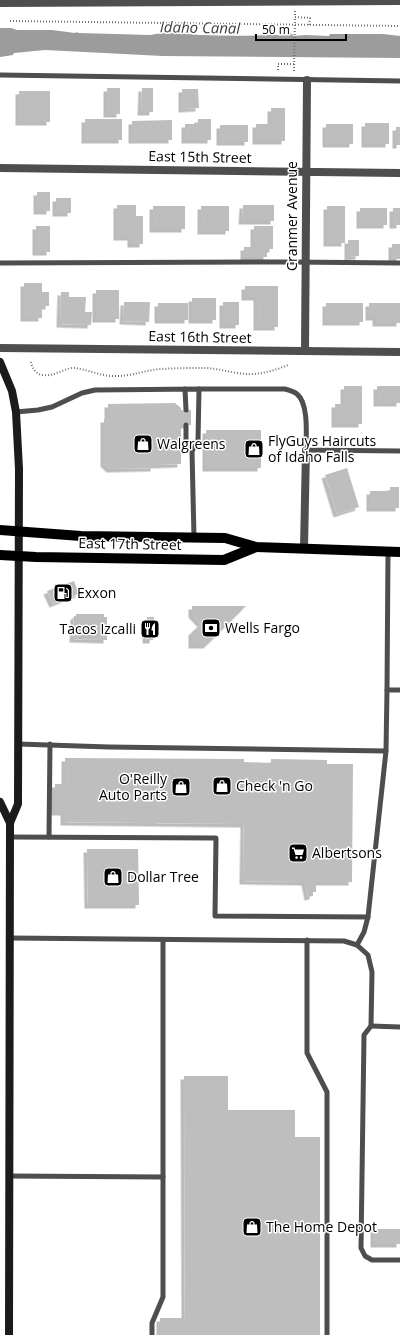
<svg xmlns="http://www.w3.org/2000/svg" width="400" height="1335" viewBox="0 0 400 1335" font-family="'Open Sans',sans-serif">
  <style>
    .water { fill: #9c9c9c }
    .building { fill: #bebebe; filter: url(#shadow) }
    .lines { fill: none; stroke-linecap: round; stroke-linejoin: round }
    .path { stroke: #707070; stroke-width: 2; stroke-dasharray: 1 2; stroke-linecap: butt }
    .service { stroke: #4e4e4e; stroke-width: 5 }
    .minor { stroke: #4e4e4e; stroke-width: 8 }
    .secondary { stroke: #1b1b1b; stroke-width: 8 }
    .primary { stroke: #000; stroke-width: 10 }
    .labels { text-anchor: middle; stroke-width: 3; stroke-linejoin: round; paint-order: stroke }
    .street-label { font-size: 14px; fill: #000; stroke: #fff }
    .poi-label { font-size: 14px; fill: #000; stroke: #fff; text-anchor: start }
    .water-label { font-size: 15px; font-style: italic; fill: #3d3d3d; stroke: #fff }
  </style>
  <defs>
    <filter id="shadow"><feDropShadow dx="-3.5" dy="3.5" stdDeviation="0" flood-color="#0004"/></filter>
  </defs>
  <rect width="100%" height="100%" fill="#fff"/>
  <path class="water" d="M 0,28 L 11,28 L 17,30 L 52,30 L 75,33 L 77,32 L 78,33 L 151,35 C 167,31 185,34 201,35 C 224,36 247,36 270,35 L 288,35 L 290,33 L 294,36 L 305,35 L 329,36 L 330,34 L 383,34 L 400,36 L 400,58 L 163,56 L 45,50 L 14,53 L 13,55 L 0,57 Z"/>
  <g class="building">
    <rect x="107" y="88" width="13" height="26"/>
    <path d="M 142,88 L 153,88 L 153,112 L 141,112 Z"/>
    <path d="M 182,89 L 198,89 L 199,108 L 182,109 Z"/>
    <rect x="19" y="91" width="31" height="31"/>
    <path d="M 271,108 L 285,108 L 285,141 L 256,141 L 256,124 L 271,124 Z"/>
    <rect x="85" y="119" width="37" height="21"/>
    <path d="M 198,119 L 211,119 L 211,140 L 185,140 L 185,124 L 198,124 Z"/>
    <path d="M 172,120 L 172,140 L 132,140 L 132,121 Z"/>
    <rect x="365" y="123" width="24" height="21"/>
    <rect x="326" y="124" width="27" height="20"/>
    <rect x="220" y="125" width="28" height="17"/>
    <rect x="396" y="127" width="4" height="18"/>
    <rect x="37" y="192" width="13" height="19"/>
    <rect x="56" y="198" width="15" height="15"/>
    <path d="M 117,205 L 136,205 L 136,216 L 143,216 L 143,244 L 131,244 L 131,237 L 117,237 Z"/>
    <path d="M 243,205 L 274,205 L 274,221 L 242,221 Z"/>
    <rect x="153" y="206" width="32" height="23"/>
    <rect x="201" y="206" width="28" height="25"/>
    <rect x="327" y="206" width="18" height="37"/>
    <rect x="360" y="208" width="27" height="17"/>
    <rect x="393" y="208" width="7" height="17"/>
    <rect x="36" y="226" width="14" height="26"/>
    <path d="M 254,226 L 273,226 L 273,249 L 267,249 L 267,257 L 244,257 L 244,247 L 254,247 Z"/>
    <path d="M 348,240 L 359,240 L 359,256 L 348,257 Z"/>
    <rect x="392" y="244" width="8" height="15"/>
    <path d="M 24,283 L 42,283 L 42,292 L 49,292 L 49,306 L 42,306 L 42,318 L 24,318 Z"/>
    <path d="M 245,286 L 278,286 L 278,327 L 257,327 L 257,297 L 245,297 Z"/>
    <rect x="96" y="290" width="23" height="29"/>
    <path d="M 61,292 L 69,292 L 69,297 L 86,297 L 85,312 L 92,312 L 91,325 L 60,324 Z"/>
    <rect x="192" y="298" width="24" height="22"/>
    <path d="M 124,302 L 150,302 L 149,322 L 123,321 Z"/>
    <rect x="223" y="302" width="16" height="23"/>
    <rect x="158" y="303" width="30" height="17"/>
    <rect x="326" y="303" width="37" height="19"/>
    <path d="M 369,303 L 400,303 L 400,323 L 376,323 L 376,317 L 369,317 Z"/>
    <path d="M 344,386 L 362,386 L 362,424 L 335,424 L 335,404 L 344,404 Z"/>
    <rect x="377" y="386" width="23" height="17"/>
    <path d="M 175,403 L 181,408 L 181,410 L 191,410 L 191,425 L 181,425 L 181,464 L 154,465 L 154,468 L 110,469 L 104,463 L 104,419 L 108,419 L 108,404 Z"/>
    <rect x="206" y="430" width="55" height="38"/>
    <path d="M 347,468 L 359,507 L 337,514 L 325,475 Z"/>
    <path d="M 390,487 L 399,487 L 399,508 L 370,508 L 370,491 L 390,491 Z"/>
    <path d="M 74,581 L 79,594 L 53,604 L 47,591 Z"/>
    <path d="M 192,606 L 246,606 L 207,645 L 192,645 L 192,632 L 201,624 L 192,614 Z"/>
    <path d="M 76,614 L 104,614 L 104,617 L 107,617 L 107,640 L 73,639 L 74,616 L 76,616 Z"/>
    <path d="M 147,617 L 154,617 L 153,640 L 146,640 Z"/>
    <path d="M 65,758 L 244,759 L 244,762 L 271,763 L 271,759 L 327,760 L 327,764 L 353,764 L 352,882 L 316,882 L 316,892 L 313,892 L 313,896 L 308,897 L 305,882 L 243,881 L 244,824 L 64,822 L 64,812 L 55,812 L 55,784 L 65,784 Z"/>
    <path d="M 87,849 L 138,849 L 139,905 L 88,905 Z"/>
    <path d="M 184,1076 L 228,1076 L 228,1110 L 295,1110 L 295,1137 L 320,1137 L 320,1335 L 160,1335 L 160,1318 L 185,1318 Z"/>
    <rect x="374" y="1229" width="26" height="15"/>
  </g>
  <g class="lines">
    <g class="path">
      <path d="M 295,11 L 295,17 L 310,18 L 309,25"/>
      <path d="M 10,21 L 400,26"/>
      <path d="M 278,70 L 278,64 L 294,64"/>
      <path d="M 294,71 L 295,17"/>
      <path d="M 31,362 C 32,368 36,374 42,375 C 55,377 63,368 74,368 C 87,369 100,376 113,376 C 130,377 145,370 161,369 C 176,368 192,368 207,368 C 220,369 233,373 246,374 C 260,375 276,370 288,365"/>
    </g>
    <g class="service">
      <path d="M 0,75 L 400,81"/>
      <path d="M 0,263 L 290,262 L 400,263"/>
      <path d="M 185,389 L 186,410"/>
      <path d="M 199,389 L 285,389 C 289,390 293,391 297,394 C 309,404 306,435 306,450 L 400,451"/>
      <path d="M 16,412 L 38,410 L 52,407 L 82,393 L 95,390 L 199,389 L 198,441 L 192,451 L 194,537"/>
      <path d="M 186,425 L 186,442 L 192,451"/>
      <path d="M 387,690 L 388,552"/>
      <path d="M 18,744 L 109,747 L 386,751 L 387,690 L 400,690"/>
      <path d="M 10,837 L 216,838 L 215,916 L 368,917"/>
      <path d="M 49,837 L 50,744"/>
      <path d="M 10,938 L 344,941 L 357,945 L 368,955 L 372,972 L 371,1026 L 364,1035 L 361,1248 L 365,1256 L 372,1260 L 400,1260"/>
      <path d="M 307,940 L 307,1053 L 327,1092 L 327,1335"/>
      <path d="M 357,945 L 364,932 L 368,917 L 386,751"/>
      <path d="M 371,1026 L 400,1027"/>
      <path d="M 9,1176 L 163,1177"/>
      <path d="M 152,1335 L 152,1323 L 163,1297 L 163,940"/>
    </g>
    <g class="minor">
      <path d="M 0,3 L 400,1"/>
      <path d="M 0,168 L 400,173"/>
      <path d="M 0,348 L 400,352"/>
      <path d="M 305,351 L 307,80"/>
      <path d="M 304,548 L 306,450"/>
    </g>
    <g class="secondary">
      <path d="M 0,362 L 12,391 L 16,412 L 19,469 L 18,804 L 10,823 L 9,1335"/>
      <path d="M 0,802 L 10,823"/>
    </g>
    <g class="primary">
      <path d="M 0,530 L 81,536 L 225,538 L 256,547 L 400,552"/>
      <path d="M 0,555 L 36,557 L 224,560 L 256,547"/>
    </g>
  </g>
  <defs>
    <g id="shop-square" transform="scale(1)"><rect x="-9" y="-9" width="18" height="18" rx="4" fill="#000" stroke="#fff"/><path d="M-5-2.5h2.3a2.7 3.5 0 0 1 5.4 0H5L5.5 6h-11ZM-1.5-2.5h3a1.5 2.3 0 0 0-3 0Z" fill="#fff"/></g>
    <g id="fuel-square" transform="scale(1)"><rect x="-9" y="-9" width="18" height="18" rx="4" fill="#000" stroke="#fff"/><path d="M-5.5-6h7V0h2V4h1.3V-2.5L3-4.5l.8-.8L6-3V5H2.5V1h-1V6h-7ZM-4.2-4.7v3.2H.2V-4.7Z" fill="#fff"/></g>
    <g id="bank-square" transform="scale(1)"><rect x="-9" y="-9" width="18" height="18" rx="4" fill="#000" stroke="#fff"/><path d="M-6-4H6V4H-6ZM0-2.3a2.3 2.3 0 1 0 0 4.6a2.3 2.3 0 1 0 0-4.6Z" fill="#fff"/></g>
    <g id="restaurant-square" transform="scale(1)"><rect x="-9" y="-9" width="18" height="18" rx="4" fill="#000" stroke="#fff"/><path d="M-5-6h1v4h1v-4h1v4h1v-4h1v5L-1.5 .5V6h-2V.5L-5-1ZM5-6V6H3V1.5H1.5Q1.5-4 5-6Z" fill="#fff"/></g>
    <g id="supermarket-square" transform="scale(1)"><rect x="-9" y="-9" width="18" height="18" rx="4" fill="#000" stroke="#fff"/><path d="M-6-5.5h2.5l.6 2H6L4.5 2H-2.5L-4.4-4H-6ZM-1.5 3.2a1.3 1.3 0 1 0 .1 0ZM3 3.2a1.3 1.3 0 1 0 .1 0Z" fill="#fff"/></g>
  </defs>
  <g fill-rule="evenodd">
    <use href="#shop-square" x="143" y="444"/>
    <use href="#shop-square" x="254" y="449"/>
    <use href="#fuel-square" x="63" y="593"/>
    <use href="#bank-square" x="211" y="628"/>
    <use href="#restaurant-square" x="150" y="629"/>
    <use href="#shop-square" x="222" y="786"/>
    <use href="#shop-square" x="181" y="787"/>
    <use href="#supermarket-square" x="298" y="853"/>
    <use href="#shop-square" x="113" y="877"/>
    <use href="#shop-square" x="252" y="1227"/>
  </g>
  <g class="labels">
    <g class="street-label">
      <text transform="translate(200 157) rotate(1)" y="5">East 15th Street</text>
      <text transform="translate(292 216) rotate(-90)" y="5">Cranmer Avenue</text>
      <text transform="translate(200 337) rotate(1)" y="5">East 16th Street</text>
      <text transform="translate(130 544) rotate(1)" y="5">East 17th Street</text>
    </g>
    <g class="poi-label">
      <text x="268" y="446">FlyGuys Haircuts<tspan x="268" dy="16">of Idaho Falls</tspan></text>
      <text x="157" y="449">Walgreens</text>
      <text x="77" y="598">Exxon</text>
      <text x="225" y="633">Wells Fargo</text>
      <text x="136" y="634" text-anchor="end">Tacos Izcalli</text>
      <text x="167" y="784" text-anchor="end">O'Reilly<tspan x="167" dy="16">Auto Parts</tspan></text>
      <text x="236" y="791">Check 'n Go</text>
      <text x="312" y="858">Albertsons</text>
      <text x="127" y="882">Dollar Tree</text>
      <text x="266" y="1232">The Home Depot</text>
    </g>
    <g class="water-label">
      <text transform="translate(200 28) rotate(1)" y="5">Idaho Canal</text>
    </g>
  </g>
  <path d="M256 34v6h90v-6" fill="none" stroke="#000000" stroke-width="2"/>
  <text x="262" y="34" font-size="12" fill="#000000" stroke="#ffffff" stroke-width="3" paint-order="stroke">50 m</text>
</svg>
